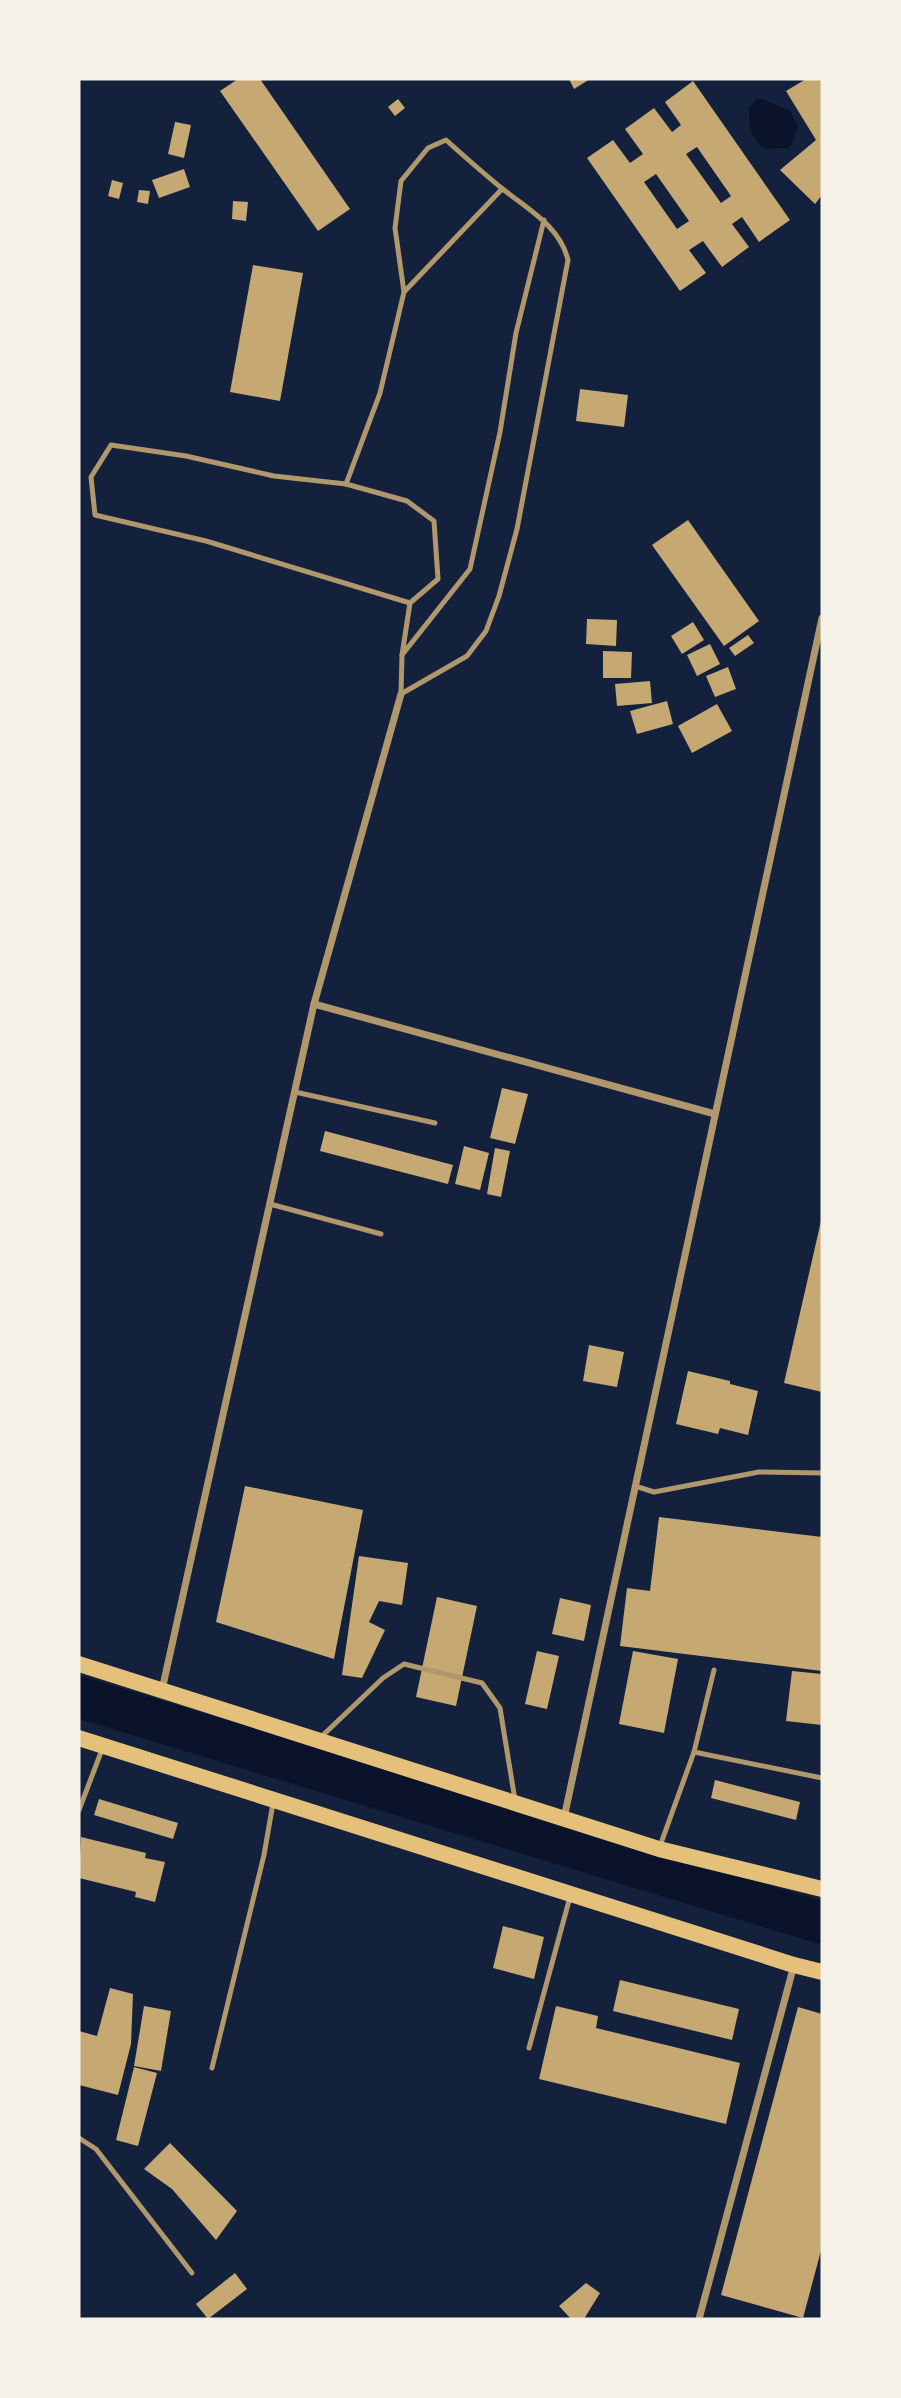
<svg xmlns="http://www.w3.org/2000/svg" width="901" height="2398" viewBox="0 0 901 2398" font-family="Montserrat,sans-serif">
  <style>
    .water { fill: #0b132b }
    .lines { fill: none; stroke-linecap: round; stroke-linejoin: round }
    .river { stroke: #0b132b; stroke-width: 42 }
    .building { fill: #c6a872; fill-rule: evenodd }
    .service { stroke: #b1986c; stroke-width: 5 }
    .minor { stroke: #b1986c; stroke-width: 7 }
    .trunk { stroke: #e5c07b; stroke-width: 16 }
  </style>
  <rect width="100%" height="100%" fill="#14213d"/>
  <path class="water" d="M 763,99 L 790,111 L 798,127 L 792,144 L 788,148 L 765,149 C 751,137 748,127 749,108 L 756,100 Z"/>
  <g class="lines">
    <path class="river" d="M 79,1697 L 822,1923"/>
  </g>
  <g class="building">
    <path d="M 238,79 L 260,79 L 350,209 L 318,231 L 220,91 Z"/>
    <path d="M 569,79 L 590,79 L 574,89 Z"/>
    <path d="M 806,79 L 822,79 L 822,195 L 815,204 L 780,170 L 816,140 L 786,91 Z"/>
    <path d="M 693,81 L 790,220 L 759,242 L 742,217 L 732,224 L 749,247 L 722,267 L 703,241 L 689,250 L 706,273 L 680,291 L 587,158 L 613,140 L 630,163 L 643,154 L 625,129 L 654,108 L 672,132 L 681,125 L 665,102 ZM 697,147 L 731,196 L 721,203 L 686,154 ZM 656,174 L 689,221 L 677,229 L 644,182 Z"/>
    <path d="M 398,99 L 405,108 L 395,116 L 388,107 Z"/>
    <path d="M 175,122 L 191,125 L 184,158 L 168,154 Z"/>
    <path d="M 184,169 L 190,187 L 159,198 L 152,180 Z"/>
    <path d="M 112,180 L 123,183 L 119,199 L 108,196 Z"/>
    <path d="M 139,190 L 150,191 L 148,204 L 137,202 Z"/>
    <path d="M 233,201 L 248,202 L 246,221 L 232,219 Z"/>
    <path d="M 253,265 L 303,273 L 280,401 L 230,392 Z"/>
    <path d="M 580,389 L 628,395 L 624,427 L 576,421 Z"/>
    <path d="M 688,520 L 759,621 L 724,646 L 652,545 Z"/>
    <path d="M 587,619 L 617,620 L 616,646 L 586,644 Z"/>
    <path d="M 693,622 L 704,640 L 682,654 L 671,636 Z"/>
    <path d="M 748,635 L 754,643 L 735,656 L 729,648 Z"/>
    <path d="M 710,644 L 720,664 L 697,676 L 687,655 Z"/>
    <path d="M 603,651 L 632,652 L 631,678 L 603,678 Z"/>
    <path d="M 728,667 L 736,689 L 715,697 L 706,676 Z"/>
    <path d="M 650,681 L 652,703 L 617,706 L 615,684 Z"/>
    <path d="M 667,701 L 673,724 L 637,734 L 630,711 Z"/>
    <path d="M 717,704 L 732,731 L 692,753 L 678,726 Z"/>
    <path d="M 502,1088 L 528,1094 L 515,1144 L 490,1138 Z"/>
    <path d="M 325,1131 L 453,1165 L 448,1184 L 320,1151 Z"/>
    <path d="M 464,1146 L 489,1153 L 480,1190 L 455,1184 Z"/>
    <path d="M 495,1148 L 510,1151 L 501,1197 L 487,1194 Z"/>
    <path d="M 821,1221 L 822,1221 L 822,1392 L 784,1383 Z"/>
    <path d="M 589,1345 L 624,1352 L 617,1387 L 583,1381 Z"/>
    <path d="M 688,1371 L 730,1381 L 730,1384 L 758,1391 L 748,1435 L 720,1428 L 718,1434 L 676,1424 Z"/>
    <path d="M 245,1486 L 363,1510 L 334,1659 L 216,1622 Z"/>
    <path d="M 659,1517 L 822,1537 L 822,1671 L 620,1646 L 627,1588 L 650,1591 Z"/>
    <path d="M 359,1556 L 408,1563 L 402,1605 L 379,1601 L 369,1622 L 385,1630 L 362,1678 L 342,1675 Z"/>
    <path d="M 437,1597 L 477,1606 L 456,1706 L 416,1697 Z"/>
    <path d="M 560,1598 L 591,1605 L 584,1641 L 552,1634 Z"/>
    <path d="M 537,1651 L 559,1656 L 547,1709 L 525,1704 Z"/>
    <path d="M 633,1651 L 678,1659 L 664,1733 L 619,1724 Z"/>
    <path d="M 792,1671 L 822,1674 L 822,1725 L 786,1721 Z"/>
    <path d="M 715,1780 L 800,1802 L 796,1820 L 711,1798 Z"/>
    <path d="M 99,1799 L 178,1823 L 173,1839 L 94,1815 Z"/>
    <path d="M 81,1837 L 146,1853 L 145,1858 L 165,1862 L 155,1902 L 135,1897 L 136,1892 L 79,1878 Z"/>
    <path d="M 503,1926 L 544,1937 L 534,1979 L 493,1968 Z"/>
    <path d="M 620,1980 L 739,2009 L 732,2040 L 613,2011 Z"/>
    <path d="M 110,1988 L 133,1994 L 131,2044 L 118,2095 L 79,2085 L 79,2031 L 97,2036 Z"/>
    <path d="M 144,2006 L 171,2011 L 161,2071 L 134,2066 Z"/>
    <path d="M 556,2006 L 598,2016 L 596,2028 L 740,2063 L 726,2124 L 539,2079 Z"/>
    <path d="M 798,2007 L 822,2014 L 822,2247 L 803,2318 L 721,2295 Z"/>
    <path d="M 134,2067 L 157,2073 L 138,2146 L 116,2140 Z"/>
    <path d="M 170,2143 L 237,2211 L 216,2240 L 172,2189 L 144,2169 Z"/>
    <path d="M 235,2273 L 247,2289 L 208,2319 L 196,2304 Z"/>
    <path d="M 586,2283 L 600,2293 L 584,2319 L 571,2319 L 559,2306 Z"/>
  </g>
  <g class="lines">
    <g class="service">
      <path d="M 346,484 L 274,476 L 186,456 L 111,445 L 91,477 L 95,515 L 206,541 L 410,603"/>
      <path d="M 402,655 L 410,603 L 438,579 L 434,521 L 407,501 L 346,484 L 380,393 L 404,292 L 502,189"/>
      <path d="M 401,694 L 467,656 L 486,631 L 499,596 L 517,529 L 568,260 C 560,227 529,210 504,190 C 484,174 465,157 446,140 L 428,148 L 401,181 L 395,228 L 404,292"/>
      <path d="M 401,694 L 402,655 L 470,569 L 500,432 L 516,333 L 544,220"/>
      <path d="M 295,1092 L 435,1123"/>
      <path d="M 270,1204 L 381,1234"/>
      <path d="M 635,1486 L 654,1492 L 759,1472 L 822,1473"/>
      <path d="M 321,1737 L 383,1678 L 404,1664 L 482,1683 L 500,1708 L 515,1800"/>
      <path d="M 694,1752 L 822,1778"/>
      <path d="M 79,1810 L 103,1747"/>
      <path d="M 660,1846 L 694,1752 L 714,1670"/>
      <path d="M 529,2048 L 570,1897"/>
      <path d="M 212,2068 L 264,1855 L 273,1803"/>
      <path d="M 79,2138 L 96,2149 L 192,2273"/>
    </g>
    <g class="minor">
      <path d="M 314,1004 L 715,1114"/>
      <path d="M 162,1690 L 314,1004 L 401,694"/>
      <path d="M 564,1818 L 822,618"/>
      <path d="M 699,2319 L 794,1965"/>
    </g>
    <g class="trunk">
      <path d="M 79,1664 L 659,1849 L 822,1889"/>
      <path d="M 79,1738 L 794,1965 L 822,1972"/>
    </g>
  </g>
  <rect width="901" height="2398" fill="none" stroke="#f6f1e7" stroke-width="161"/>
</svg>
